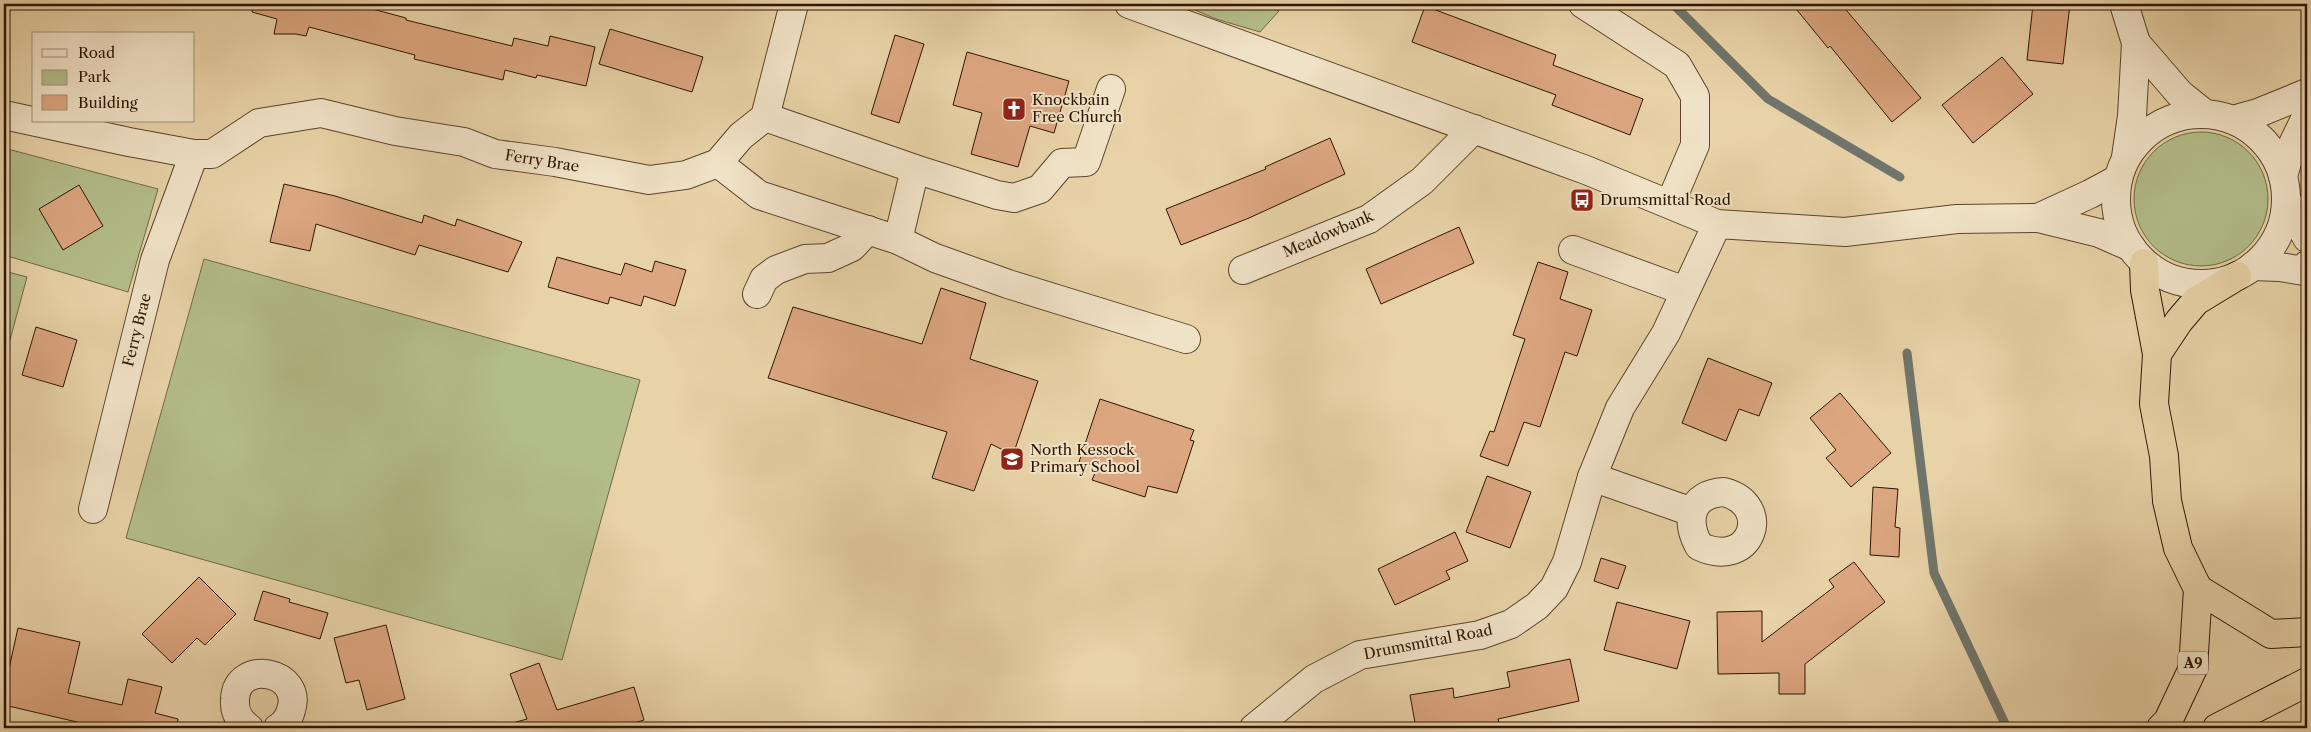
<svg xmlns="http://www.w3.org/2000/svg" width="2311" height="732" viewBox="0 0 2311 732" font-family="'Libre Caslon Text',serif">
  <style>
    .green { fill: #b3bd89; stroke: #706945 }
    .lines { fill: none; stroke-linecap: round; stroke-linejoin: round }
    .stream { stroke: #70756c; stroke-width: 9 }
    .building { fill: #dca680; stroke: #2e1501 }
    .minor-casing { stroke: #5c442a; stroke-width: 30 }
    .highway-casing { stroke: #2e1501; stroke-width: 30 }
    .minor { stroke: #f0e2c6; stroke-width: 28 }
    .highway { stroke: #e8d2a7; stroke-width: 28 }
    .labels { text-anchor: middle; stroke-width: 4; stroke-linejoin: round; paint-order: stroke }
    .shield { fill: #f0e2c6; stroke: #68523c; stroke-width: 1 }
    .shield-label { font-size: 14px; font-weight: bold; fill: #2e1501 }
    .poi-label { font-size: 15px; fill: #2e1501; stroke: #f0e2c6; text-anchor: start }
    .street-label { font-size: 15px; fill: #2e1501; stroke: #f0e2c6 }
  </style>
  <rect width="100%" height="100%" fill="#e8d2a7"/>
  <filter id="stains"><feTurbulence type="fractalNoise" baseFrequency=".004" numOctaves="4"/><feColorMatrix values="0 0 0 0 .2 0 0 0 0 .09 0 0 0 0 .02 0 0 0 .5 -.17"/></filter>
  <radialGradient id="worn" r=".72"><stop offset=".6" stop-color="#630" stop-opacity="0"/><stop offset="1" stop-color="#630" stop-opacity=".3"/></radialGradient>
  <g class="green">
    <path d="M 1181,4 L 1261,4 L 1279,11 L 1260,32 L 1216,19 Z"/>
    <circle cx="2201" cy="199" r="67"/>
    <path d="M 4,148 L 158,189 L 128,292 L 4,255 Z"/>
    <path d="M 204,259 L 640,380 L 562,660 L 126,538 Z"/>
    <path d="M 4,271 L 27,277 L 4,362 Z"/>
  </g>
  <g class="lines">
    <g class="stream">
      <path d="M 1673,4 L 1768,99 L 1900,177"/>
      <path d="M 1907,353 L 1934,573 L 2007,728"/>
    </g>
  </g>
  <g class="building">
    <path d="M 253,4 L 354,4 L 406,18 L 406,20 L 512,46 L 514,38 L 548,46 L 550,36 L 595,47 L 586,86 L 537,75 L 536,78 L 505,70 L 503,80 L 414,59 L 415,55 L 309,27 L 306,36 L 296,34 L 274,34 L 277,19 L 252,12 Z"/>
    <path d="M 1792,4 L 1841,4 L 1921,98 L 1892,122 L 1830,46 L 1828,48 Z"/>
    <path d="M 2033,4 L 2070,4 L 2063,64 L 2027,60 Z"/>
    <path d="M 1425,6 L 1556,55 L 1553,65 L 1643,99 L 1630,135 L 1552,105 L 1556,95 L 1412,42 Z"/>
    <path d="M 610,29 L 703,57 L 692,92 L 599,64 Z"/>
    <path d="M 895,35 L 924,44 L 899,123 L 871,114 Z"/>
    <path d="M 967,52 L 1069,81 L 1054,133 L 1030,126 L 1018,167 L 971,154 L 982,113 L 953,105 Z"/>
    <path d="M 2002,57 L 2033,94 L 1973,143 L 1942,105 Z"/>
    <path d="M 1330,138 L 1345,174 L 1249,218 L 1181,245 L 1166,209 L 1266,169 L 1265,167 Z"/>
    <path d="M 284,184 L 335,196 L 422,223 L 424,215 L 455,226 L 457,219 L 522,242 L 508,272 L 419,245 L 415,255 L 316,224 L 310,251 L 270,242 Z"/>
    <path d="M 79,185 L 103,226 L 63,250 L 39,209 Z"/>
    <path d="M 1459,227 L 1474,263 L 1381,304 L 1366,269 Z"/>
    <path d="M 557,257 L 621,275 L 625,263 L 652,272 L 655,261 L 686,270 L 675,306 L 644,296 L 641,306 L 610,297 L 608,304 L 548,287 Z"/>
    <path d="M 1538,262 L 1568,272 L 1560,299 L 1592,310 L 1577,356 L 1565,352 L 1540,427 L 1524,422 L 1508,466 L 1480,456 L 1490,431 L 1494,432 L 1525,339 L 1513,335 Z"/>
    <path d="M 941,288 L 986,303 L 970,359 L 1038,381 L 1013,455 L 991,444 L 974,491 L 932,478 L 947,432 L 768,378 L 793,307 L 922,344 Z"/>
    <path d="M 36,327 L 77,340 L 63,387 L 22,375 Z"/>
    <path d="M 1708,358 L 1772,383 L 1759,416 L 1739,409 L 1726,441 L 1682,423 Z"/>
    <path d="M 1840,393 L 1891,453 L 1851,487 L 1826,458 L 1836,450 L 1810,418 Z"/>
    <path d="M 1100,399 L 1194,430 L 1190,440 L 1194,441 L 1177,493 L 1148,486 L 1145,497 L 1092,480 L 1098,466 L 1079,462 Z"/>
    <path d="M 1487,476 L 1531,492 L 1510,548 L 1466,532 Z"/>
    <path d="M 1873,487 L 1898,489 L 1895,527 L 1900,528 L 1899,557 L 1870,555 Z"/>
    <path d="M 1455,532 L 1468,561 L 1446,571 L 1450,579 L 1395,605 L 1378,569 Z"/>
    <path d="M 1601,558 L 1626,566 L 1618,589 L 1594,581 Z"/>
    <path d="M 1854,562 L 1885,602 L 1805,664 L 1805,694 L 1779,694 L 1779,673 L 1718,674 L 1717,612 L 1762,611 L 1762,642 L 1834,587 L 1829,580 Z"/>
    <path d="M 199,577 L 236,614 L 205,645 L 197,638 L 172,663 L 142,634 Z"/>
    <path d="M 263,591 L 290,599 L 289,602 L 328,613 L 320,639 L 254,620 Z"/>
    <path d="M 1617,602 L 1690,621 L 1677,669 L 1604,650 Z"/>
    <path d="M 386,625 L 405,699 L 367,710 L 359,680 L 346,683 L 334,638 Z"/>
    <path d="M 18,628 L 80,642 L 68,693 L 122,705 L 128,679 L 162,687 L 155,713 L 178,719 L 177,728 L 75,728 L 77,722 L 4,705 L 4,691 Z"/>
    <path d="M 1570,659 L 1579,701 L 1498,719 L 1499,722 L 1470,728 L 1416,728 L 1410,695 L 1453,688 L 1454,698 L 1510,687 L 1507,672 Z"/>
    <path d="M 539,663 L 557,710 L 634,687 L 644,720 L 618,728 L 517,728 L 516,722 L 527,719 L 510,674 Z"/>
  </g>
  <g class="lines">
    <g class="minor-casing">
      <g id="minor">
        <path d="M 1129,4 L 1586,170 L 1717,224 L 1845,232 L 1957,219 L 2038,218 L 2099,233 L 2131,247"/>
        <path d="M 1583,4 L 1677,65 L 1695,96 L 1695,145 L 1670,204"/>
        <path d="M 2124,4 L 2136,43 L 2132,116 L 2126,157"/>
        <path d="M 2136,43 L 2180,94 L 2205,114"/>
        <circle cx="2201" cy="199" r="85"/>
        <path d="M 4,115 L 129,142 L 194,154 L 212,154 L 259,123 L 321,113 L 395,131 L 464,142 L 495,154 L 555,162 L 649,180 L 686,175 L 718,163 L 741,136 L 765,117 L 794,4"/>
        <path d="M 765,117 L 915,169 L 997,195 L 1014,198 L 1040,189 L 1062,163 L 1086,162 L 1111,89"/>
        <path d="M 2233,120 L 2258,113 L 2307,93"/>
        <path d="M 718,163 L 759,195 L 898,240 L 935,258 L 1008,284 L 1186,339"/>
        <path d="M 2283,176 L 2292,146 L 2307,115"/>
        <path d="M 2286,199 L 2307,238"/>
        <path d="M 2038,218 L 2090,194 L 2118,179"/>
        <path d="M 898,240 L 915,169"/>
        <path d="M 1573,250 L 1685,291"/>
        <path d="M 2253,266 L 2280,267 L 2304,271 L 2307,265"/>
        <path d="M 1243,270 L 1369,219 L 1422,181 L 1474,129"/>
        <path d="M 757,294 L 764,279 L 776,270 L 805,259 L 828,258 L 852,247 L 868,230"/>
        <path d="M 1592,477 L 1692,512"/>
        <path d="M 1724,492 C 1774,505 1752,571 1699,546 C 1685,520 1690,494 1724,492 Z"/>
        <path d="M 93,509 L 155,260 L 194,154"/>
        <path d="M 249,728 C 239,721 234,712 235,699 C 237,658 304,671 291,710 C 289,718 285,724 278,728"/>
        <path d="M 1254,728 L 1314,679 L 1360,655 L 1480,635 L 1511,624 L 1537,606 L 1554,588 L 1567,562 L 1592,477 L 1620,408 L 1666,333 L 1717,224"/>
      </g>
    </g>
    <g class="highway-casing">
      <g id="highway">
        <path d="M 2144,263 L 2145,290 L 2157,354 L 2154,404 L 2164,456 L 2167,501 L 2178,548 L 2198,589 L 2193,668 L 2168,721 L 2161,728"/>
        <path d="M 2157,354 L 2179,321 L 2196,301 L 2237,276"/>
        <path d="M 2198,589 L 2271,634 L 2307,632"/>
        <path d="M 2217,728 L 2307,682"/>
      </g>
    </g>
    <use href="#minor" class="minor"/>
    <use href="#highway" class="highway"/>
  </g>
  <defs>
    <g id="church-square" transform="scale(1.25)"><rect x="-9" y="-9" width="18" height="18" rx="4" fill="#8f2418" stroke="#f0e2c6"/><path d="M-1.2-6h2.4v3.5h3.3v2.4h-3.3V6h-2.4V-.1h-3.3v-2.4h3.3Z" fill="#fff"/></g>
    <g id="bus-square" transform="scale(1.25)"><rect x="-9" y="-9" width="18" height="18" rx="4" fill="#8f2418" stroke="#f0e2c6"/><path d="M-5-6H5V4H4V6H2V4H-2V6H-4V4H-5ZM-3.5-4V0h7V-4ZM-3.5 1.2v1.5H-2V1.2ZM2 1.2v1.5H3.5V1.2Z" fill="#fff"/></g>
    <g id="school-square" transform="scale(1.25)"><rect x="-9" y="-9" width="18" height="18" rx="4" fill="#8f2418" stroke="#f0e2c6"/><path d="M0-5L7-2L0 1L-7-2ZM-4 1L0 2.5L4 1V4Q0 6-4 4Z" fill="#fff"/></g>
  </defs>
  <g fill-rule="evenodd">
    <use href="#church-square" x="1014" y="109"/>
    <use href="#bus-square" x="1582" y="200"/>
    <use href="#school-square" x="1012" y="459"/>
  </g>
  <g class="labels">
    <rect class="shield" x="2178" y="651.5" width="30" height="23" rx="4"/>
    <g class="shield-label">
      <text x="2193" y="668">A9</text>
    </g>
    <g class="poi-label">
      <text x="1032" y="105">Knockbain<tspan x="1032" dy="17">Free Church</tspan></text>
      <text x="1600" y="205">Drumsmittal Road</text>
      <text x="1030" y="455">North Kessock<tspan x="1030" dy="17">Primary School</tspan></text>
    </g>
    <g class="street-label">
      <text transform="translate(542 161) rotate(9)" y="5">Ferry Brae</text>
      <text transform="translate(1328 234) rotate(-23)" y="5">Meadowbank</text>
      <text transform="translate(137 330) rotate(-76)" y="5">Ferry Brae</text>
      <text transform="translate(1428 642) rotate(-11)" y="5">Drumsmittal Road</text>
    </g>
  </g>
  <rect width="2311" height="732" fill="none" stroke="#e8d2a7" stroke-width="20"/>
  <rect x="5" y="5" width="2301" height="722" fill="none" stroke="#2e1501" stroke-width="2.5"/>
  <rect x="10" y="10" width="2291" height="712" fill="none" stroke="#2e1501"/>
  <rect x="32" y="32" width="162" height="90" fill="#f0e2c6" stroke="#a29077"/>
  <rect x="42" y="49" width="25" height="8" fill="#f0e2c6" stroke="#a29077"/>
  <text x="78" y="58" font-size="15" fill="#2e1501">Road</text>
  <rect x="42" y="70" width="25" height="15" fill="#b3bd89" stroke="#a29077"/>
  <text x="78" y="82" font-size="15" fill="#2e1501">Park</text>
  <rect x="42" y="95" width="25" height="15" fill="#dca680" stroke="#a29077"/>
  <text x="78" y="108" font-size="15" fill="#2e1501">Building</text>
  <rect width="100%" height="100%" filter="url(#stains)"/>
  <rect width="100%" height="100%" fill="url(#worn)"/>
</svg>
